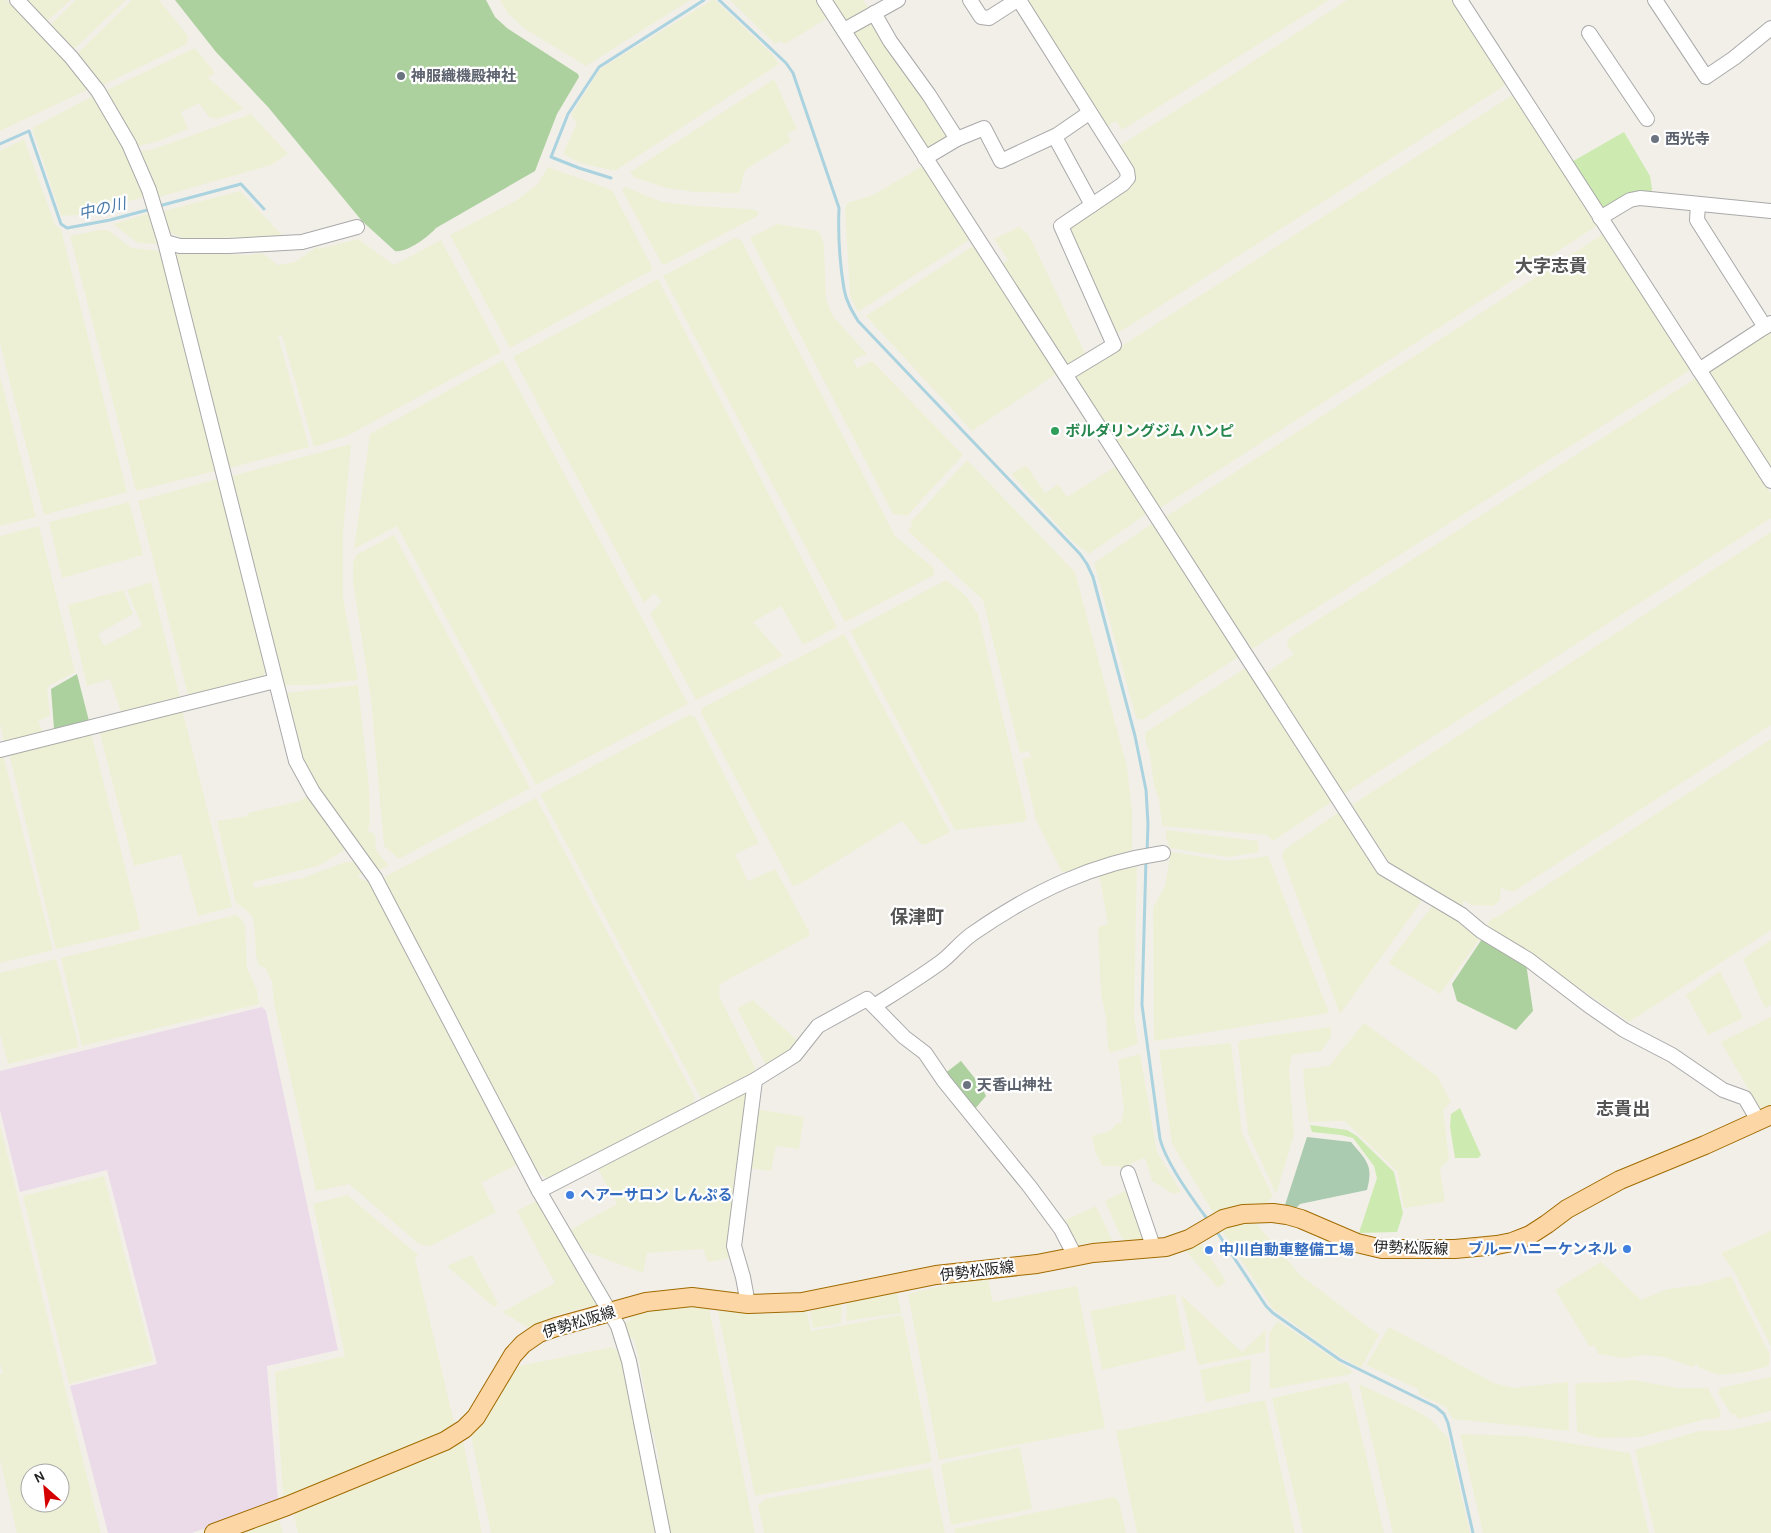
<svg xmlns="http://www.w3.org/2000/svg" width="1771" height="1533" viewBox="0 0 1771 1533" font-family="Karla,'Noto Sans JP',sans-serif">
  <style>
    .industrial { fill: #ebdbe8 }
    .farmland { fill: #eef0d5; fill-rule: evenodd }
    .grass { fill: #cdebb0 }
    .forest { fill: #add19e }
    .cemetery { fill: #aacbaf }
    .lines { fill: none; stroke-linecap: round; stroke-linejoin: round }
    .stream { stroke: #aad3df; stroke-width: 3 }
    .minor-casing { stroke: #a9a9a9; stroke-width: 16 }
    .major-casing { stroke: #a06b00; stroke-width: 20 }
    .minor { stroke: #fff; stroke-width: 14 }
    .major { stroke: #fcd6a4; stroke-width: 18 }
    .worship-dot { fill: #6b7280; stroke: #fff; stroke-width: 2 }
    .leisure-dot { fill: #2e9e5b; stroke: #fff; stroke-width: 2 }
    .shop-dot { fill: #3f7fe0; stroke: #fff; stroke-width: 2 }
    .labels { text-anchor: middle; stroke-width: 4.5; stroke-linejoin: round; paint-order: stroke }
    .worship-label { font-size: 15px; font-weight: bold; fill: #5b616d; stroke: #fff; text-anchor: start }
    .leisure-label { font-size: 15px; font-weight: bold; fill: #27864d; stroke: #fff; text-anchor: start }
    .shop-label { font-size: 15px; font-weight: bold; fill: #366cbe; stroke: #fff; text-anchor: start }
    .street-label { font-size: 15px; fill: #222; stroke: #fff }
    .water-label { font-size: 16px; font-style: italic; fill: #4a7aab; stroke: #fff }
    .quarter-label { font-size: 18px; font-weight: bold; fill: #555; stroke: #fff }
  </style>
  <rect width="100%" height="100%" fill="#f2efe9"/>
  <path class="industrial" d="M 262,1007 L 266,1011 L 338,1350 L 267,1366 L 278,1501 L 192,1533 L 108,1533 L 70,1386 L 157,1364 L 107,1170 L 20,1192 L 0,1110 L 0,1071 Z"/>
  <g class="farmland">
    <path d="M 0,0 L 6,0 L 66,60 L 89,89 L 0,131 Z"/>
    <path d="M 26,0 L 71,0 L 47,21 Z"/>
    <path d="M 76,0 L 126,0 L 73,50 L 50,25 Z"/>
    <path d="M 132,0 L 159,0 L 188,36 L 187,44 L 101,86 L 76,55 Z"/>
    <path d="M 500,0 L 690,0 L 586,66 L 525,29 L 508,14 Z"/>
    <path d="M 712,0 L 715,0 L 772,54 L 779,64 L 615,171 L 580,163 L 563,154 L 577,123 L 571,115 L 600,69 Z"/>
    <path d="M 730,0 L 818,0 L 829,17 L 785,44 L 781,41 L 775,44 Z"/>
    <path d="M 830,0 L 863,0 L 870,10 L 850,21 L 842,19 Z"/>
    <path d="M 1030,0 L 1329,0 L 1122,130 L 1116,121 L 1107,127 L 1027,2 Z"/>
    <path d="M 1347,0 L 1455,0 L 1506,79 L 1504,86 L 1115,335 L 1067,228 L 1134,181 L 1136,175 L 1119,146 L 1218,84 Z"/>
    <path d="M 873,21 L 951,138 L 928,151 L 850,30 Z"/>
    <path d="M 195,48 L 215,73 L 208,78 L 244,109 L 217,119 L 209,117 L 199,103 L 181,112 L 188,129 L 159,141 L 139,146 L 135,144 L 106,93 L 107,90 Z"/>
    <path d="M 774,79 L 797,129 L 787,134 L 791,141 L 745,170 L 739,193 L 695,192 L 667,188 L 633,177 L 630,172 Z"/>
    <path d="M 1514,94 L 1598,225 L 1157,510 L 1072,378 Z"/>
    <path d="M 91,97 L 96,100 L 125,148 L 145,197 L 77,215 L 61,216 L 32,128 Z"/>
    <path d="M 251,114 L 288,154 L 271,165 L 159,197 L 152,176 L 139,151 L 151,150 Z"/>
    <path d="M 24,139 L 55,225 L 61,229 L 127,492 L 44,515 L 0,344 L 0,151 Z"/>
    <path d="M 924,165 L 972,238 L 858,312 L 850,295 L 845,210 L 847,203 L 873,195 Z"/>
    <path d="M 548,167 L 612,190 L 651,265 L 652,270 L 510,348 L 450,235 L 517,200 L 538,184 Z"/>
    <path d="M 625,187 L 662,202 L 697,206 L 749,209 L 755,210 L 759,213 L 756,217 L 664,265 L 661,262 L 622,190 Z"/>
    <path d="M 240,191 L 284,237 L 183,238 L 169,232 L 164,211 Z"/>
    <path d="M 150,213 L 158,244 L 138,243 L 113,224 Z"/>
    <path d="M 777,224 L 818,231 L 822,237 L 824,246 L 826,298 L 830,310 L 835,319 L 867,354 L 853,360 L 857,368 L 872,361 L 963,455 L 907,516 L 893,514 L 751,240 L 751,237 Z"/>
    <path d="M 1019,227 L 1029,235 L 1086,355 L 1065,367 L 1002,264 L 1008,260 L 994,239 Z"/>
    <path d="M 99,230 L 108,230 L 131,248 L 160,251 L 215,471 L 136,491 L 70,236 Z"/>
    <path d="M 1603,234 L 1690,364 L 1690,370 L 1252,649 L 1164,518 Z"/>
    <path d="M 735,238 L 741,240 L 895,536 L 934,568 L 934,575 L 845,622 L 663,276 Z"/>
    <path d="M 358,239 L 394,265 L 441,240 L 501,352 L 347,436 L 314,447 L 282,335 L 278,336 L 309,447 L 229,468 L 174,252 L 250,255 L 262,253 L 278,265 L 295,262 L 318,246 L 319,249 Z"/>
    <path d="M 976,244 L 1059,372 L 972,431 L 866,316 Z"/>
    <path d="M 658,279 L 837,627 L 803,645 L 781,606 L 753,622 L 783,656 L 696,700 L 650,614 L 662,601 L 654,593 L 644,603 L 513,357 Z"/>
    <path d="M 1771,329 L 1771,469 L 1708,371 Z"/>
    <path d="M 503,360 L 688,704 L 536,785 L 397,526 L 354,549 L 370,434 Z"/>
    <path d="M 0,376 L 36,517 L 0,526 Z"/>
    <path d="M 1696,378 L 1771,494 L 1771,518 L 1344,794 L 1266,673 L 1294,654 L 1287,646 L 1288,639 Z"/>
    <path d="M 351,444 L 343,533 L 343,597 L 358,680 L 315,685 L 284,685 L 232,476 Z"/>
    <path d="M 967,460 L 1075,572 L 1127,767 L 1132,810 L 1132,850 L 1066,873 L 1062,872 L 1036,820 L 1022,759 L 1031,757 L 1029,751 L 1020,753 L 983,600 L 908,531 L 912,526 L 910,523 Z"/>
    <path d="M 1026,465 L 1045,493 L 1058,484 L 1067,497 L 1118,465 L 1149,512 L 1089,554 L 1072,541 L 1011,474 Z"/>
    <path d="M 217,479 L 266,669 L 264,675 L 258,679 L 188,695 L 138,501 Z"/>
    <path d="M 129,502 L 143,555 L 62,578 L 49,522 Z"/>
    <path d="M 1153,523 L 1241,655 L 1142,720 L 1136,718 L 1094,563 Z"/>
    <path d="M 39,526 L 75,672 L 47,687 L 50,716 L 38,721 L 44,734 L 4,741 L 0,724 L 0,536 Z"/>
    <path d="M 1771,532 L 1771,725 L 1513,892 L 1501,888 L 1500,900 L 1493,906 L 1471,905 L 1464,900 L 1461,908 L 1391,865 L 1352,805 Z"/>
    <path d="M 394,535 L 530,788 L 399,859 L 384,846 L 371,699 L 353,582 L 353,563 L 356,555 Z"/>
    <path d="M 946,580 L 966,596 L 978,614 L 1027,818 L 1024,822 L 955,830 L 850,631 Z"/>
    <path d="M 151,582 L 180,697 L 121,712 L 110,679 L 87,686 L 68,605 L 123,590 L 133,614 L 98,634 L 104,646 L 142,626 L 127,590 Z"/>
    <path d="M 844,634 L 950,832 L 925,845 L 920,843 L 902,821 L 800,884 L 793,886 L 701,713 L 702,708 Z"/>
    <path d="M 1247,667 L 1333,801 L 1273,841 L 1267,835 L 1162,826 L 1159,799 L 1154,786 L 1150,755 L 1145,739 L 1146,732 Z"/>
    <path d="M 358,685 L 369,787 L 370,822 L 368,831 L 375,834 L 376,850 L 389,866 L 382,869 L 375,869 L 309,773 L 297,743 L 286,693 Z"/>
    <path d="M 182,709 L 232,907 L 198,916 L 181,854 L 134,866 L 99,730 Z"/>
    <path d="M 689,715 L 695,717 L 759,843 L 735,854 L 748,881 L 775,869 L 809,931 L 809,936 L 720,984 L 719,996 L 755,1067 L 753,1075 L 706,1098 L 701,1098 L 540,794 Z"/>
    <path d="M 91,733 L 140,926 L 139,930 L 56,949 L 9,753 Z"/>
    <path d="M 1771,739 L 1771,930 L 1629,1022 L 1487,925 L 1491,919 L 1499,916 Z"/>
    <path d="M 0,755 L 3,755 L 53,950 L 0,963 Z"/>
    <path d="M 307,796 L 345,850 L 318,866 L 253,882 L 254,888 L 303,878 L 345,862 L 355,862 L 364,873 L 358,875 L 360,879 L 369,881 L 518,1164 L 481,1183 L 496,1212 L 431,1246 L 419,1244 L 349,1184 L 316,1191 L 274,1004 L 272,982 L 265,967 L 259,966 L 256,956 L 255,933 L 253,918 L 246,910 L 236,903 L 217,821 L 248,816 L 248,813 L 300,801 Z"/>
    <path d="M 536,798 L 695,1097 L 693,1104 L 550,1180 L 541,1175 L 535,1168 L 383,881 L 384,877 Z"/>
    <path d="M 1339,812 L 1383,876 L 1421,896 L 1421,902 L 1340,1014 L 1282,856 L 1284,850 Z"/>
    <path d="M 1166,830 L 1258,841 L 1259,852 L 1228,857 L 1170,848 L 1166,838 Z"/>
    <path d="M 1171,852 L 1229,861 L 1268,856 L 1329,1013 L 1154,1041 L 1153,908 L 1165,886 Z"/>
    <path d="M 1137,863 L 1134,1015 L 1138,1044 L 1110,1053 L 1108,1048 L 1106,1017 L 1101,995 L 1098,927 L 1108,924 L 1099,874 Z"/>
    <path d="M 1433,905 L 1481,937 L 1440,994 L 1388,963 Z"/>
    <path d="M 236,915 L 241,919 L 245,925 L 247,968 L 257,990 L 259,1004 L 82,1046 L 61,958 Z"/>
    <path d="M 1771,940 L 1771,1005 L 1765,1008 L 1743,959 Z"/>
    <path d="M 56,959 L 79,1047 L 8,1064 L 0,1033 L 0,973 Z"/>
    <path d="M 1720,971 L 1743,1018 L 1708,1035 L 1686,995 Z"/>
    <path d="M 753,1000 L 800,1043 L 768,1069 L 737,1008 Z"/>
    <path d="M 1771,1017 L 1771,1106 L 1761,1111 L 1721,1042 Z"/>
    <path d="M 1364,1023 L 1437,1076 L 1451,1102 L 1443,1110 L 1449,1159 L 1440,1169 L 1445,1202 L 1404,1208 L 1397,1171 L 1355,1131 L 1345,1121 L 1309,1122 L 1305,1095 L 1303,1069 L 1329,1066 Z"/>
    <path d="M 1331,1027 L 1331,1037 L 1321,1051 L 1292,1055 L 1289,1069 L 1294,1135 L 1276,1194 L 1248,1133 L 1238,1044 L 1241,1040 Z"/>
    <path d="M 1231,1043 L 1242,1133 L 1273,1196 L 1267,1204 L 1234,1206 L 1214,1214 L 1172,1144 L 1159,1050 Z"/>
    <path d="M 1140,1054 L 1157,1152 L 1181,1192 L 1173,1194 L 1152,1181 L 1145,1158 L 1131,1163 L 1131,1168 L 1124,1170 L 1118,1166 L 1102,1166 L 1095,1151 L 1092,1136 L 1110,1131 L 1116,1124 L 1121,1123 L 1124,1110 L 1118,1060 Z"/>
    <path d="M 748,1089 L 731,1258 L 708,1262 L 703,1249 L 647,1253 L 643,1273 L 584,1251 L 570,1230 L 617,1204 L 597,1167 Z"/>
    <path d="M 756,1109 L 804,1117 L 799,1149 L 776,1146 L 771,1171 L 748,1168 Z"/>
    <path d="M 0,1125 L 101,1533 L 17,1533 L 0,1460 L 0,1374 L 3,1373 L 0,1364 ZM 30,1473 L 60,1473 L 60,1503 L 30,1503 Z"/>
    <path d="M 104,1176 L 153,1361 L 69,1384 L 23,1196 Z"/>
    <path d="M 1129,1189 L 1148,1241 L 1126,1242 L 1120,1235 L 1105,1201 Z"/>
    <path d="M 347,1195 L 418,1255 L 415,1259 L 455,1426 L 447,1432 L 287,1499 L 283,1496 L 275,1372 L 345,1356 L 313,1204 Z"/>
    <path d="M 538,1200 L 577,1271 L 599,1304 L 553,1316 L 529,1328 L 502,1312 L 555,1283 L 517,1211 Z"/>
    <path d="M 1096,1206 L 1113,1242 L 1085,1243 L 1076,1246 L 1063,1221 Z"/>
    <path d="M 1256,1223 L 1299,1274 L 1379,1335 L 1361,1368 L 1336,1354 L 1273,1309 L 1221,1229 L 1228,1226 Z"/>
    <path d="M 1771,1231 L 1771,1347 L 1735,1273 L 1721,1253 Z"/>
    <path d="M 1199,1241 L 1226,1281 L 1218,1288 L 1185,1250 Z"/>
    <path d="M 472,1255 L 498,1304 L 494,1307 L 447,1266 Z"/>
    <path d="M 1601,1262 L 1641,1300 L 1668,1289 L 1700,1285 L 1731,1276 L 1770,1355 L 1769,1366 L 1746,1372 L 1719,1375 L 1700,1368 L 1697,1364 L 1692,1367 L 1664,1357 L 1646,1355 L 1624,1358 L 1598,1354 L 1594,1345 L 1590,1347 L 1555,1290 Z"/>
    <path d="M 988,1279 L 993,1302 L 1077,1286 L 1105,1428 L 939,1460 L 908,1294 L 950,1284 Z"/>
    <path d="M 897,1293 L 901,1313 L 846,1321 L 847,1302 Z"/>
    <path d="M 1175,1294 L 1186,1350 L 1102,1370 L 1090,1311 Z"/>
    <path d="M 1181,1295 L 1242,1352 L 1266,1329 L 1265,1352 L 1198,1365 Z"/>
    <path d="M 842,1304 L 841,1323 L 813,1328 L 810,1311 Z"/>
    <path d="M 685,1307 L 709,1308 L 755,1533 L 670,1533 L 655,1460 L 659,1459 L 653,1432 L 648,1432 L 642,1402 L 647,1401 L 636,1346 L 633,1338 L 630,1338 L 624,1323 L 631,1320 L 629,1315 L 664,1308 Z"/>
    <path d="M 718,1311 L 759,1314 L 807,1312 L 811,1331 L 900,1315 L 903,1318 L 932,1462 L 755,1496 Z"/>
    <path d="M 1278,1321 L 1352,1371 L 1351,1374 L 1270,1389 L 1269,1333 Z"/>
    <path d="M 1389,1327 L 1494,1383 L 1513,1388 L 1568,1382 L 1569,1431 L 1453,1419 L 1446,1407 L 1420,1395 L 1418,1389 L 1366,1365 Z"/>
    <path d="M 612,1347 L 620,1352 L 655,1533 L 491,1533 L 471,1435 L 514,1367 Z"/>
    <path d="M 1251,1359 L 1250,1392 L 1206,1402 L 1200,1370 Z"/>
    <path d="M 1771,1377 L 1771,1411 L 1738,1419 L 1736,1415 L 1731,1414 L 1718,1393 L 1720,1388 Z"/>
    <path d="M 1633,1380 L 1678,1388 L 1708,1388 L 1721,1413 L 1719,1418 L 1702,1420 L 1640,1437 L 1599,1438 L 1577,1432 L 1575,1386 L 1579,1383 L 1615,1382 Z"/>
    <path d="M 1346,1382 L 1350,1387 L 1384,1533 L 1303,1533 L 1272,1398 Z"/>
    <path d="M 1359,1384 L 1413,1409 L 1430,1419 L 1448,1438 L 1470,1533 L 1393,1533 Z"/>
    <path d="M 1265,1400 L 1295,1533 L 1137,1533 L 1116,1431 Z"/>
    <path d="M 1771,1421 L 1771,1533 L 1655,1533 L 1635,1450 L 1699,1431 L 1731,1430 Z"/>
    <path d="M 1460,1434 L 1527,1436 L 1630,1453 L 1649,1533 L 1483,1533 Z"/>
    <path d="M 463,1441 L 482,1533 L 298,1533 L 294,1516 L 296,1511 L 441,1453 Z"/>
    <path d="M 1020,1447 L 1032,1509 L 951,1525 L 941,1464 Z"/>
    <path d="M 931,1468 L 945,1533 L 764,1533 L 758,1505 L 765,1499 Z"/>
    <path d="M 1114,1497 L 1119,1502 L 1126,1533 L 955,1533 L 954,1529 Z"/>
    <path d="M 279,1519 L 283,1533 L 240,1533 Z"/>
  </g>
  <g class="grass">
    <path d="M 1624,132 L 1650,176 L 1652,189 L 1650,196 L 1600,215 L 1568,164 Z"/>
    <path d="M 1460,1108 L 1481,1155 L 1478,1158 L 1455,1158 L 1450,1127 L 1451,1114 Z"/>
    <path d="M 1310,1125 L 1347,1130 L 1357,1136 L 1394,1172 L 1403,1213 L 1397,1232 L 1359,1233 L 1377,1178 L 1374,1166 L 1353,1138 L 1341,1135 L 1312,1132 Z"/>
  </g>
  <g class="forest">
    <path d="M 175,0 L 486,0 L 495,17 L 507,28 L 578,74 L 579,77 L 557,114 L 535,171 L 436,228 C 428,237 407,253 395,251 L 362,221 L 268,107 L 216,52 Z"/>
    <path d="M 77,674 L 89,721 L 54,729 L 51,689 Z"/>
    <path d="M 1482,939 L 1526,963 L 1533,1011 L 1516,1030 L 1457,1001 L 1452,984 Z"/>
    <path d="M 961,1061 L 981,1086 L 986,1096 L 974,1110 L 944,1074 Z"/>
  </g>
  <path class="cemetery" d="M 1307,1137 L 1351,1142 C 1366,1160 1374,1165 1367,1190 L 1300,1204 L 1296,1208 L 1285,1205 Z"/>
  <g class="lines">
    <g class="stream">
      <path d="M 719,0 L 786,63 L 793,73 L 839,208 C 838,233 840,265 844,289 C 846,301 852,311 858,321 L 1080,554 L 1087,564 L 1093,577 L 1135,736 L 1146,790 L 1148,824 L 1147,853"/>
      <path d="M 0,144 L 29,131 L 61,224 L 67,228 L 110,220 L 151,209"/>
      <path d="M 611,178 L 579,168 L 551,157 L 568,114 L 599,67 L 704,0"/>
      <path d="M 159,206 L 241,184 L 264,209"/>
      <path d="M 1146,859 L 1142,1005 L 1160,1139 C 1166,1163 1193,1200 1208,1220"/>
      <path d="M 1215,1229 L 1266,1306 L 1273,1313 L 1340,1360 L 1436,1407 L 1444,1414 L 1448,1423 L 1473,1533"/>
    </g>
    <g class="minor-casing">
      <g id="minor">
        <path d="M 17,0 L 71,57 L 98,91 L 129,144 L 149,190 L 165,242 L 296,761 L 313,792 L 375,878 L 539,1191 L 618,1326 L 629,1361 L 663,1533"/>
        <path d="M 824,0 L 1383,868 L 1462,915 L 1481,931 L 1529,960 L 1588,1005 L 1624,1030 L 1672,1055 L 1723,1090 L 1745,1098 L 1759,1122"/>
        <path d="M 970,0 L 981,17 L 989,18 L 1017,0"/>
        <path d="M 1019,0 L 1127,171 L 1128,178 L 1123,184 L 1061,226 L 1114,345 L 1066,374"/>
        <path d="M 1460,0 L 1771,481"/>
        <path d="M 1655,0 L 1706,77 L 1734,58 L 1771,28"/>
        <path d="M 874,13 L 890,41 L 929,95 L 957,139 L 925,158"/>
        <path d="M 844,30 L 898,0"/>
        <path d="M 1589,33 L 1647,119"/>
        <path d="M 1055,137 L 1092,205"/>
        <path d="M 957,139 L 984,128 L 1001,161 L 1057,135 L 1089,113"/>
        <path d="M 1698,204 L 1697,220 L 1765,327"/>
        <path d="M 1600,218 L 1630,200 L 1640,198 L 1771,211"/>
        <path d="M 165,242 L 180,246 L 229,246 L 302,242 L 357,227"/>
        <path d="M 1699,370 L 1771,323"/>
        <path d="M 0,750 L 275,681"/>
        <path d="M 874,1006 C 896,992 919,978 941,962 C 953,953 962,940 975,932 C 1033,892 1093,863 1163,853"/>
        <path d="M 1128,1173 L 1154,1249"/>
        <path d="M 539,1191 L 755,1080 L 795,1055 L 818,1026 L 867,999 L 904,1037 L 925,1053 L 944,1081 L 1030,1187 L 1061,1229 L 1075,1256"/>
        <path d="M 748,1304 L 743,1277 L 734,1246 L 755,1080"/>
      </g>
    </g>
    <g class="major-casing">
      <path id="major" d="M 214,1533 L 287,1506 L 445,1441 L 464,1429 L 476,1417 L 513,1355 L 523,1344 L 539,1333 L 556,1327 L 646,1302 L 692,1297 L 748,1304 L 802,1302 L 936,1275 L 1037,1264 L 1093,1253 L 1166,1247 L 1189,1239 L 1223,1219 L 1243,1214 L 1273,1213 L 1287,1215 L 1301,1219 L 1357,1243 L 1382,1249 L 1455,1249 L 1497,1245 L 1512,1242 L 1530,1235 L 1547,1224 L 1567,1209 L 1620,1180 L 1705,1145 L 1771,1115"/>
    </g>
    <use href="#minor" class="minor"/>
    <use href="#major" class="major"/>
  </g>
  <g class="worship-dot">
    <circle cx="401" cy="76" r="5"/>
    <circle cx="1655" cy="139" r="5"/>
    <circle cx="967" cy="1085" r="5"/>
  </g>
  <circle class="leisure-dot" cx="1055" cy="431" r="5"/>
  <g class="shop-dot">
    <circle cx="570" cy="1195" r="5"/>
    <circle cx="1627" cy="1249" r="5"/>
    <circle cx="1209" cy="1250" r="5"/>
  </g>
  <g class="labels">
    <g class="worship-label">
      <text x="411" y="81">神服織機殿神社</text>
      <text x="1665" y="144">西光寺</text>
      <text x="977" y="1090">天香山神社</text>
    </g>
    <g class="leisure-label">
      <text x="1065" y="436">ボルダリングジム ハンピ</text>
    </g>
    <g class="shop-label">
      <text x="580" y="1200">ヘアーサロン しんぷる</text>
      <text x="1617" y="1254" text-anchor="end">ブルーハニーケンネル</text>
      <text x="1219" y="1255">中川自動車整備工場</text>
    </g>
    <g class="street-label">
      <text transform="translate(1411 1248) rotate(2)" y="5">伊勢松阪線</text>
      <text transform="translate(977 1271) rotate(-7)" y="5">伊勢松阪線</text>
      <text transform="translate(579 1322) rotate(-17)" y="5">伊勢松阪線</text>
    </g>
    <g class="water-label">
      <text transform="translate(102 208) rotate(-13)" y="6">中の川</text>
    </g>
    <g class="quarter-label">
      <text x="1551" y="272">大字志貴</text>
      <text x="917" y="923">保津町</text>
      <text x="1623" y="1115">志貴出</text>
    </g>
  </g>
  <g transform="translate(45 1488) rotate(333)"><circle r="24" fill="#ffffff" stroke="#a7a7a7"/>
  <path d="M0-4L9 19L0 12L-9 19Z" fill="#d40000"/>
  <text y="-8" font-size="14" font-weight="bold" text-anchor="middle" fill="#222222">N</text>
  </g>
</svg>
